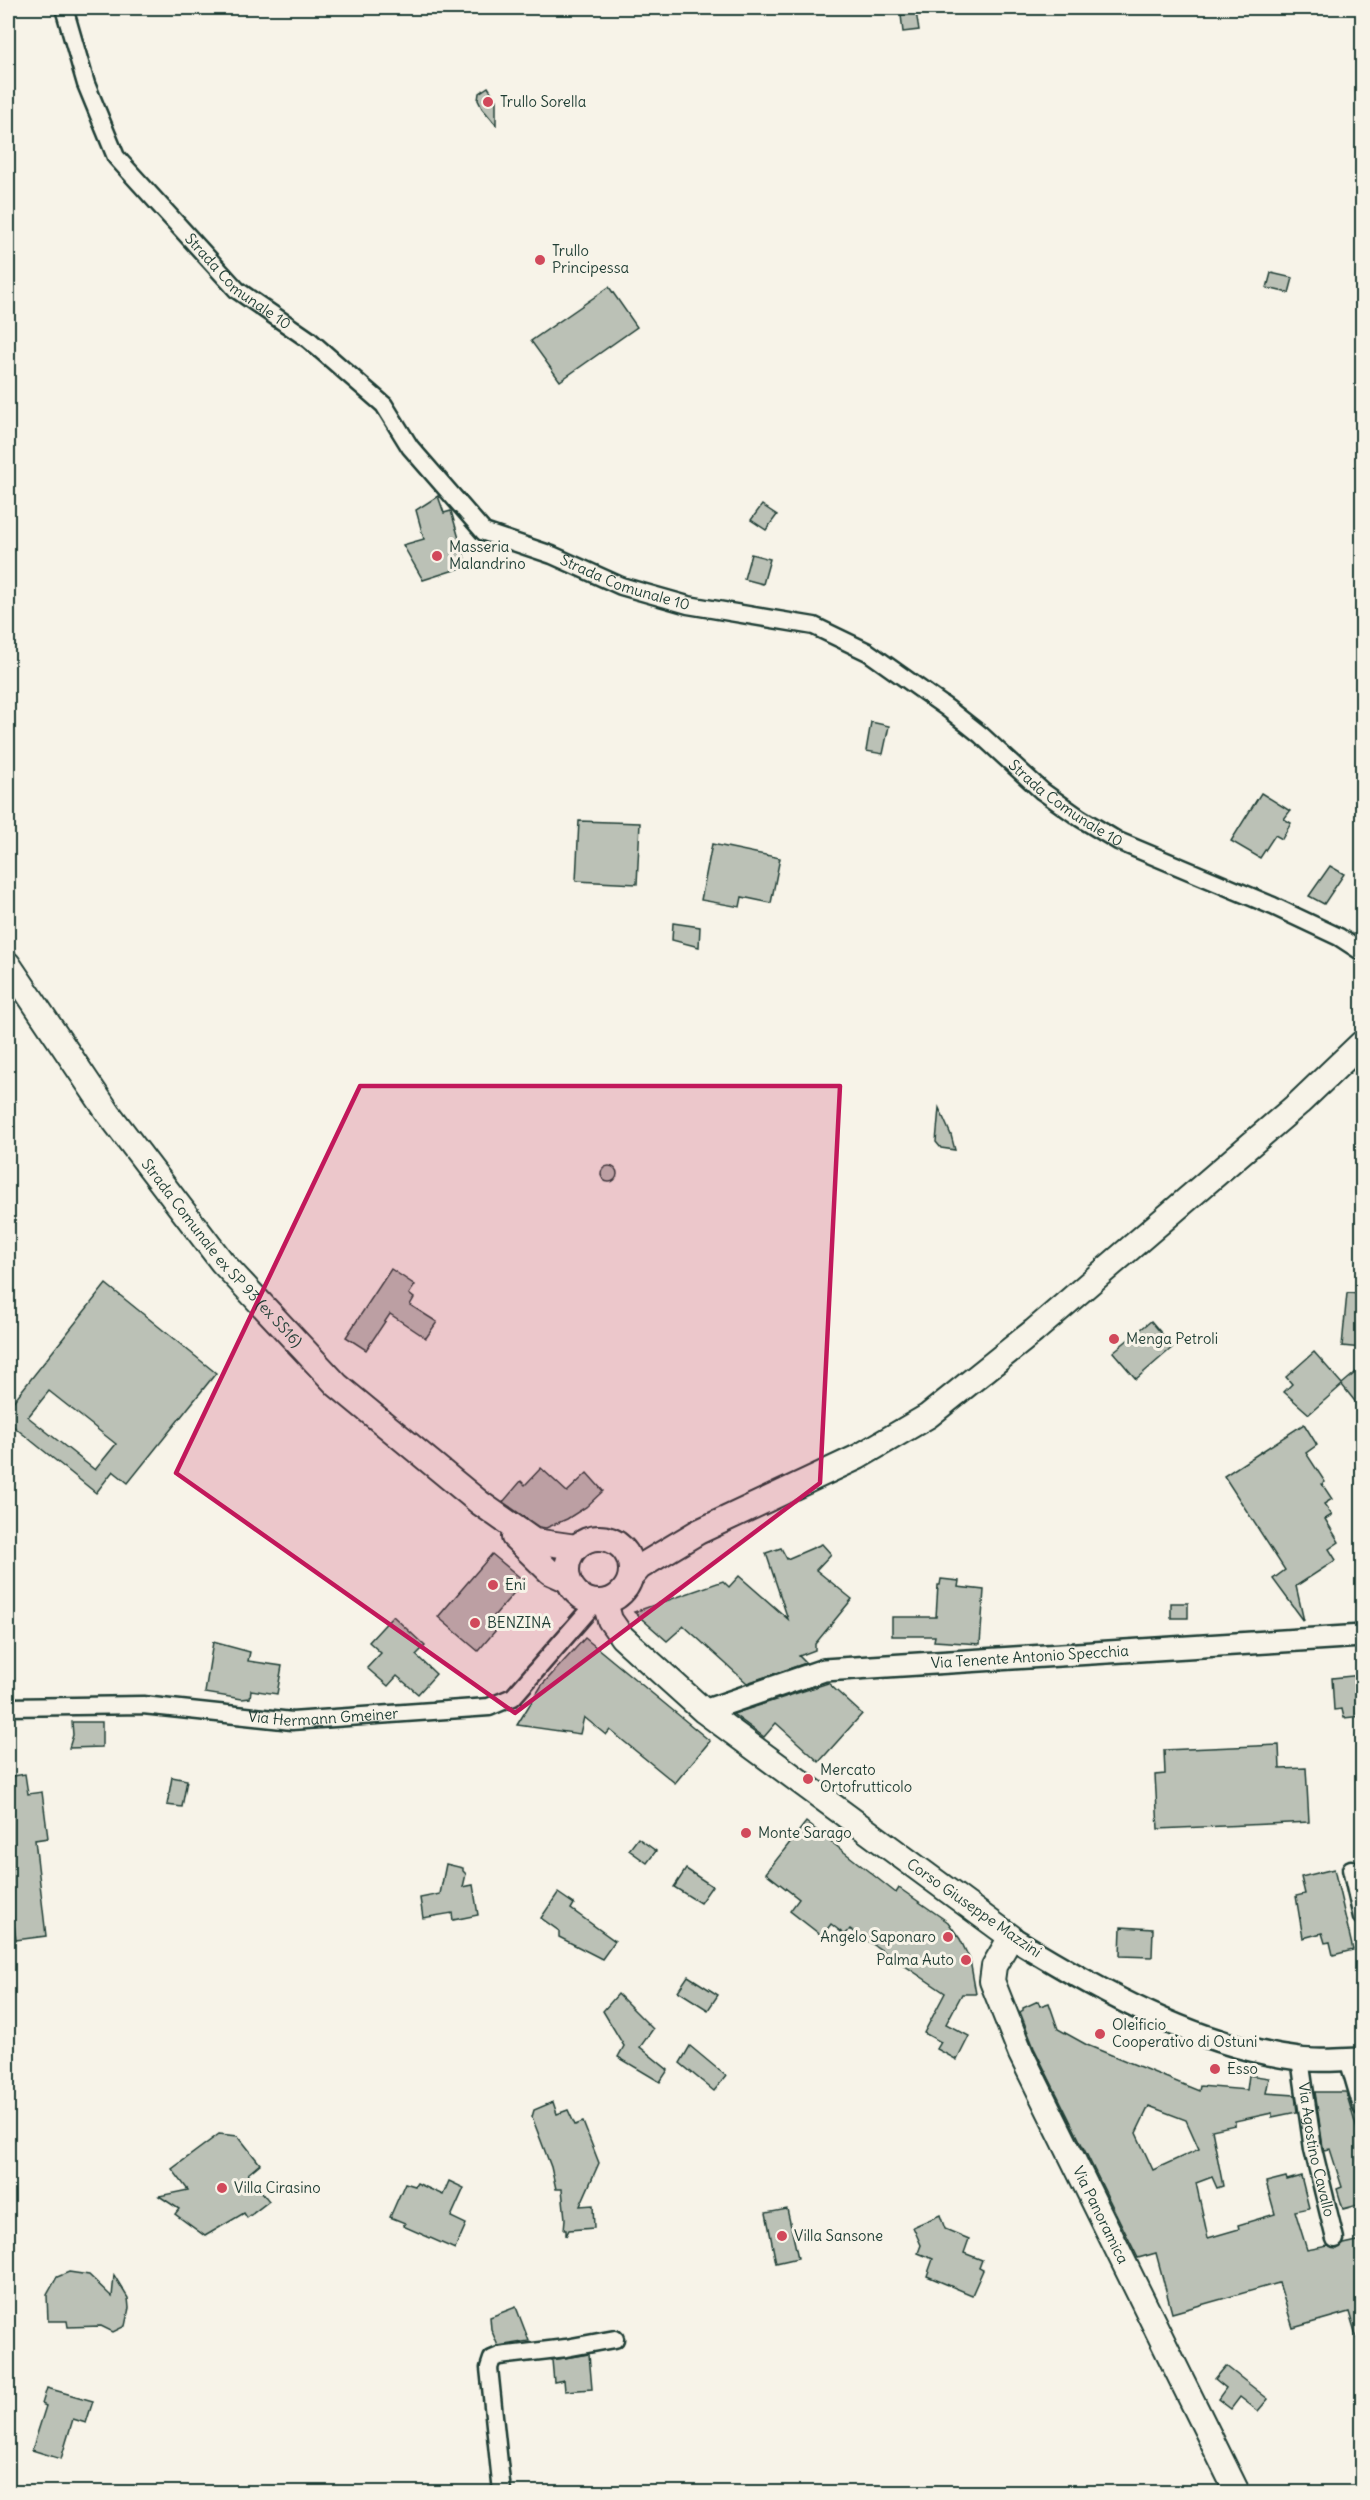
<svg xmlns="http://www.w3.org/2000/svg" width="1370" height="2500" viewBox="0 0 1370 2500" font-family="Delius,sans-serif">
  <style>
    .building { fill: #bbc1b6; stroke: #1f3d34; stroke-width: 1.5; fill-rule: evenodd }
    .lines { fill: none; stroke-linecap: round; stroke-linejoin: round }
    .minor-casing { stroke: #1f3d34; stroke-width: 21 }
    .tertiary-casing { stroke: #1f3d34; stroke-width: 26 }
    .secondary-casing { stroke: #1f3d34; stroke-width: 28 }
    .minor { stroke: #f7f3e8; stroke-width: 16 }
    .tertiary { stroke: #f7f3e8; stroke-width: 21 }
    .secondary { stroke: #f7f3e8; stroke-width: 24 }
    .marked { fill: #c2185b; fill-opacity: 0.2; stroke: #c2185b; stroke-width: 4.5; stroke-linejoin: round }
    .poi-dot { fill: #d1495b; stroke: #f7f3e8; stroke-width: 2 }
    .labels { text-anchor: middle; stroke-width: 6; stroke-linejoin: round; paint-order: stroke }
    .poi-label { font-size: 15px; fill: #1f3d34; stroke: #f7f3e8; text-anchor: start }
    .street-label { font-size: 15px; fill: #1f3d34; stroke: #f7f3e8 }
  </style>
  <rect width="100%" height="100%" fill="#f7f3e8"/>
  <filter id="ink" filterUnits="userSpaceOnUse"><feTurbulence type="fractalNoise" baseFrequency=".0167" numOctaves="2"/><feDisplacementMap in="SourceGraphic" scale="12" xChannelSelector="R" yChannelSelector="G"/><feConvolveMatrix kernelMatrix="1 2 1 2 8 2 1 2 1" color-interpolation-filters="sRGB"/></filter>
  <g filter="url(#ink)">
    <g class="building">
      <path d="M 916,12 L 919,30 L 903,32 L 901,15 Z"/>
      <path d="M 488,87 L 496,100 L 496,125 L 482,108 L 478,100 L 479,93 Z"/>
      <path d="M 1271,273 L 1293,278 L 1289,293 L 1267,288 Z"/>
      <path d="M 609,287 L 637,327 L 560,381 L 531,341 Z"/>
      <path d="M 438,496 L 444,513 L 451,511 L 467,566 L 423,580 L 403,545 L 424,539 L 416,510 Z"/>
      <path d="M 762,505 L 777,515 L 766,530 L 751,520 Z"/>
      <path d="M 751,554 L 770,559 L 763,584 L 744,579 Z"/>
      <path d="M 871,722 L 889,726 L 883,754 L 866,751 Z"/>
      <path d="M 1261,793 L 1290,811 L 1284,819 L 1291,823 L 1282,839 L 1275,835 L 1260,858 L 1231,841 Z"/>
      <path d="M 579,821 L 640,823 L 637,884 L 576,881 Z"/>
      <path d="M 712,844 L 780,858 L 771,903 L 742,897 L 740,907 L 701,900 Z"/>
      <path d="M 1330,866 L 1344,874 L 1324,904 L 1309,896 Z"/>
      <path d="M 673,923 L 700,927 L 699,947 L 672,940 Z"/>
      <path d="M 939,1108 L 951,1135 L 955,1150 L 941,1148 L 936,1142 Z"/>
      <circle cx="609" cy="1174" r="8"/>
      <path d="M 391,1269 L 415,1285 L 409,1294 L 414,1298 L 410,1305 L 437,1322 L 426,1338 L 390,1314 L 366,1350 L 346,1337 Z"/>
      <path d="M 106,1284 L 216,1373 L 128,1483 L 113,1471 L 96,1493 L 8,1422 L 8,1408 ZM 49,1391 L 116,1444 L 95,1470 L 28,1417 Z"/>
      <path d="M 1347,1293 L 1362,1294 L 1362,1348 L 1342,1346 Z"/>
      <path d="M 1151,1321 L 1173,1347 L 1136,1379 L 1113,1352 Z"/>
      <path d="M 1314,1352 L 1342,1384 L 1362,1367 L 1362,1410 L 1342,1385 L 1309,1414 L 1284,1392 L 1292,1384 L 1286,1377 Z"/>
      <path d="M 1304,1424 L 1317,1445 L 1306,1453 L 1325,1482 L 1322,1484 L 1332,1499 L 1324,1504 L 1332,1515 L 1325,1519 L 1339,1542 L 1329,1549 L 1336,1560 L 1296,1586 L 1304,1621 L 1273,1579 L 1285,1570 L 1224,1476 Z"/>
      <path d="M 541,1468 L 567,1492 L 587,1473 L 603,1491 L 586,1507 L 567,1519 L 546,1528 L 539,1527 L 503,1502 L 521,1481 L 525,1485 Z"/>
      <path d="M 822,1544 L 831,1554 L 816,1570 L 852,1599 L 815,1644 L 815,1650 L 799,1656 L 806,1663 L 747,1683 L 684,1626 L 667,1641 L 634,1612 L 723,1581 L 729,1587 L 739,1576 L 788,1619 L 766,1553 L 781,1548 L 787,1559 Z"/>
      <path d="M 492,1554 L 524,1581 L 494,1616 L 502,1623 L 478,1651 L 438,1617 Z"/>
      <path d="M 941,1579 L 959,1581 L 958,1587 L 984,1590 L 980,1644 L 934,1641 L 935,1636 L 892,1636 L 892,1617 L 936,1617 L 938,1585 L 940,1585 Z"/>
      <rect x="1171" y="1603" width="17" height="15"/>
      <path d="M 393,1616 L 425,1646 L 416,1655 L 436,1674 L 418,1694 L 397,1676 L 388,1686 L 367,1668 L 381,1653 L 369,1642 Z"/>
      <path d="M 585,1638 L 710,1741 L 675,1783 L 610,1730 L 606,1735 L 584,1717 L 580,1734 L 517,1725 L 542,1685 Z"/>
      <path d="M 213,1642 L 250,1652 L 248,1661 L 282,1666 L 277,1694 L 251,1690 L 250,1698 L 242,1699 L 205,1693 Z"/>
      <path d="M 1362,1675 L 1362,1716 L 1344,1718 L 1342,1709 L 1334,1710 L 1332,1678 Z"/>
      <path d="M 828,1683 L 862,1714 L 819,1762 L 776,1723 L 764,1737 L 733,1714 Z"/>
      <path d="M 72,1722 L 102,1722 L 102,1747 L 69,1748 L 73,1735 Z"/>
      <path d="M 1279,1745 L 1280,1769 L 1306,1768 L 1309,1822 L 1158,1829 L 1155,1775 L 1165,1774 L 1164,1750 Z"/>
      <path d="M 25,1774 L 28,1794 L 42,1792 L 48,1838 L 35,1840 L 46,1936 L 16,1940 L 8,1876 L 8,1777 Z"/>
      <path d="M 172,1777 L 187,1780 L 182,1807 L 167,1805 Z"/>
      <path d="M 806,1822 L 896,1893 L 899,1888 L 948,1922 L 960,1939 L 970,1960 L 976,1994 L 962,1994 L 946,2024 L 969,2036 L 957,2060 L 937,2049 L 941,2042 L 924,2033 L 945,1993 L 850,1929 L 845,1935 L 831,1924 L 822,1936 L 790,1911 L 799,1899 L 766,1873 Z"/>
      <path d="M 638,1838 L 656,1851 L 647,1863 L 629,1850 Z"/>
      <path d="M 446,1864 L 463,1868 L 463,1871 L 466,1874 L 463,1887 L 473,1885 L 478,1915 L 453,1920 L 452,1913 L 423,1918 L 420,1898 L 440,1894 Z"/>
      <path d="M 686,1869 L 712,1886 L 700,1903 L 674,1887 Z"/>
      <path d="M 1334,1869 L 1353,1950 L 1333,1955 L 1330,1942 L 1325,1943 L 1322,1933 L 1303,1938 L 1296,1896 L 1305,1894 L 1301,1877 Z"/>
      <path d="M 558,1893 L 574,1904 L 571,1909 L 615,1941 L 602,1959 L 559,1937 L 559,1931 L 541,1918 Z"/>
      <path d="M 1121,1927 L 1153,1929 L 1152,1957 L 1120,1956 Z"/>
      <path d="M 688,1976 L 718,1995 L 708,2010 L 678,1991 Z"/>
      <path d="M 618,1994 L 653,2029 L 640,2047 L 668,2070 L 660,2082 L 618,2057 L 624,2046 L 603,2011 Z"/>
      <path d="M 1038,2001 L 1040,2006 L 1049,2003 L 1058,2029 L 1087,2045 L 1199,2091 L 1200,2086 L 1247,2090 L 1249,2075 L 1269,2078 L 1266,2093 L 1295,2095 L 1297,2112 L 1272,2117 L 1272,2113 L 1235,2121 L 1235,2125 L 1212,2130 L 1223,2186 L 1217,2188 L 1212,2177 L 1196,2183 L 1208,2238 L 1239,2229 L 1238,2225 L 1275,2214 L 1266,2182 L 1286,2177 L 1287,2180 L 1301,2176 L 1309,2208 L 1295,2211 L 1307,2250 L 1328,2246 L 1337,2249 L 1344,2244 L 1362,2240 L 1362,2341 L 1358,2342 L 1349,2312 L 1293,2328 L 1279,2283 L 1172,2313 L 1156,2253 L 1138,2258 L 1034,2048 L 1020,2012 L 1023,2010 L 1023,2008 ZM 1149,2106 L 1186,2120 L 1199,2149 L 1153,2170 L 1136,2133 Z"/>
      <path d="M 690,2046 L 726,2076 L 714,2091 L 680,2063 Z"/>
      <path d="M 1315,2092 L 1346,2092 L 1362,2146 L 1362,2204 L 1343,2209 L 1337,2189 L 1342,2187 L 1330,2149 L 1324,2150 L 1323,2147 Z"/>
      <path d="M 553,2102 L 557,2114 L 568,2110 L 575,2125 L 583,2122 L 599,2163 L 580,2206 L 593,2205 L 594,2228 L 569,2230 L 566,2236 L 566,2230 L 564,2230 L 565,2219 L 562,2189 L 556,2189 L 551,2167 L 532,2117 L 534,2110 Z"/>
      <path d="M 219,2134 L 238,2136 L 260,2164 L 248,2174 L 269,2201 L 247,2218 L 244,2213 L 205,2236 L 175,2214 L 179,2209 L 159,2196 L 188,2190 L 172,2169 Z"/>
      <path d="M 449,2181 L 464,2188 L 451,2217 L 466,2224 L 455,2249 L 403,2226 L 405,2223 L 390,2217 L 405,2183 L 415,2186 L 417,2183 L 443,2195 Z"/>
      <path d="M 787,2209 L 798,2258 L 776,2263 L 766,2213 Z"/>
      <path d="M 940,2215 L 945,2229 L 969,2239 L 964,2253 L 982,2260 L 979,2268 L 983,2270 L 972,2295 L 927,2276 L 933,2259 L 918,2253 L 921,2245 L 913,2227 Z"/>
      <path d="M 69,2272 L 89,2275 L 112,2297 L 114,2275 L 128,2298 L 129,2308 L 125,2326 L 113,2332 L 101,2326 L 68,2327 L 67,2321 L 48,2321 L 47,2295 L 57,2277 Z"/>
      <path d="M 516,2307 L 529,2341 L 498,2346 L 491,2329 L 490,2317 Z"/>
      <path d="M 589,2354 L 592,2389 L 565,2391 L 564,2380 L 554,2382 L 552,2360 Z"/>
      <path d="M 1226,2366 L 1268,2399 L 1258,2411 L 1240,2397 L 1231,2409 L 1218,2399 L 1226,2388 L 1215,2379 Z"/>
      <path d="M 47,2388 L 93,2401 L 86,2423 L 73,2419 L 61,2459 L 32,2450 L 46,2406 L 42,2404 Z"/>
    </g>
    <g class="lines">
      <g class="minor-casing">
        <g id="minor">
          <path id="s1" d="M 64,8 L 86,84 L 116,157 L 237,290 L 308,339 L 384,405 L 410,447 L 484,532 L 552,555 L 621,586 L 688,605 L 814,626 L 868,652 L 947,708 L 981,735 L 1042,791 L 1080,818 L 1118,841 L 1273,906 L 1339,937 L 1362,952"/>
          <path id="s2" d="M 8,1707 L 143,1705 L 292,1721 L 489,1707 L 513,1697 L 595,1603"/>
          <path d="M 1351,1869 L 1362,1917"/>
          <path id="s3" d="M 1300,2059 L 1313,2149 L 1335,2239"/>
          <path d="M 1348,2059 L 1362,2107"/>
          <path d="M 502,2492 L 489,2368 L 492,2359 L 499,2356 L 566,2348 L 615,2339"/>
        </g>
      </g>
      <g class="tertiary-casing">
        <g id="tertiary">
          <path id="s4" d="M 704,1711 L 824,1670 L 1362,1636"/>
          <path d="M 1011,1937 C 1099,1991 1195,2046 1299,2059 C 1319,2062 1342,2059 1362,2059"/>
        </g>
      </g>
      <g class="secondary-casing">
        <g id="secondary">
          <path id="s5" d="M 8,964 L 109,1114 L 222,1262 L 337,1385 L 480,1503 L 534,1541 L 576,1547"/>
          <path d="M 514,1537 L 550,1572 L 568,1580"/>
          <circle cx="599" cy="1570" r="32"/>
          <path d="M 631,1577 L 640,1567 L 698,1532 L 858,1457 L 928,1416 L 1034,1331 L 1299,1103 L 1362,1043"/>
          <path id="s6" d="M 605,1602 L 610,1620 L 622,1637 L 704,1711 L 1011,1937 L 994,1966 L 992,1981 L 1021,2054 L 1237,2492"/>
        </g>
      </g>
      <use href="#minor" class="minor"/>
      <use href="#tertiary" class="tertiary"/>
      <use href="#secondary" class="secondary"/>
    </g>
  </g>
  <path class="marked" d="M 360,1086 L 840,1086 L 820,1483 L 515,1713 L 176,1473 Z"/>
  <g class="poi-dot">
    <circle cx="488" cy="102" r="6"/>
    <circle cx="540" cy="260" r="6"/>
    <circle cx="437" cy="556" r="6"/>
    <circle cx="1114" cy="1339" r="6"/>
    <circle cx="493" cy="1585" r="6"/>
    <circle cx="475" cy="1623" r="6"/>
    <circle cx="808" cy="1779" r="6"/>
    <circle cx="746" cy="1833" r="6"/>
    <circle cx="948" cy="1937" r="6"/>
    <circle cx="966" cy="1960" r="6"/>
    <circle cx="1100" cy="2034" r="6"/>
    <circle cx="1215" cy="2069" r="6"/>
    <circle cx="222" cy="2188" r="6"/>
    <circle cx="782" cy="2236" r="6"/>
  </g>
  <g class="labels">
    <g class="poi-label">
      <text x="500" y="107">Trullo Sorella</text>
      <text x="552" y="256">Trullo<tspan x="552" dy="17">Principessa</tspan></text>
      <text x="449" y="552">Masseria<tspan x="449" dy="17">Malandrino</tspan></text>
      <text x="1126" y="1344">Menga Petroli</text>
      <text x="505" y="1590">Eni</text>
      <text x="487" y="1628">BENZINA</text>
      <text x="820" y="1775">Mercato<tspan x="820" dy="17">Ortofrutticolo</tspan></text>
      <text x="758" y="1838">Monte Sarago</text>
      <text x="936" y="1942" text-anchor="end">Angelo Saponaro</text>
      <text x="954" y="1965" text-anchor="end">Palma Auto</text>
      <text x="1112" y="2030">Oleificio<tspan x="1112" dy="17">Cooperativo di Ostuni</tspan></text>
      <text x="1227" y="2074">Esso</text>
      <text x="234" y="2193">Villa Cirasino</text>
      <text x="794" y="2241">Villa Sansone</text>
    </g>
    <g class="street-label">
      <text dy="5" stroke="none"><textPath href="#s1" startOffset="333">Strada Comunale 10</textPath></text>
      <text dy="5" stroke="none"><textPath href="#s1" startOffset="837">Strada Comunale 10</textPath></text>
      <text dy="5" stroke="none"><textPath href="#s1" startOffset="1341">Strada Comunale 10</textPath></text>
      <text dy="5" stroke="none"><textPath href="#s5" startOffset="360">Strada Comunale ex SP 93 (ex SS16)</textPath></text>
      <text dy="5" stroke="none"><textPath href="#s4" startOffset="333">Via Tenente Antonio Specchia</textPath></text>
      <text dy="5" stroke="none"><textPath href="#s2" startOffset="316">Via Hermann Gmeiner</textPath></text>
      <text transform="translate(974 1908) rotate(35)" y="5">Corso Giuseppe Mazzini</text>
      <text dy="5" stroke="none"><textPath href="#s3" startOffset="92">Via Agostino Cavallo</textPath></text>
      <text dy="5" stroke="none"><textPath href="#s6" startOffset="838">Via Panoramica</textPath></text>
    </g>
  </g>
  <rect width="1370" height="2500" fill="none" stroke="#f7f3e8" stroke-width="30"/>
  <rect x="15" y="15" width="1340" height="2470" fill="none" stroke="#1f3d34" stroke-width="2" filter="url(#ink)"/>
</svg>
